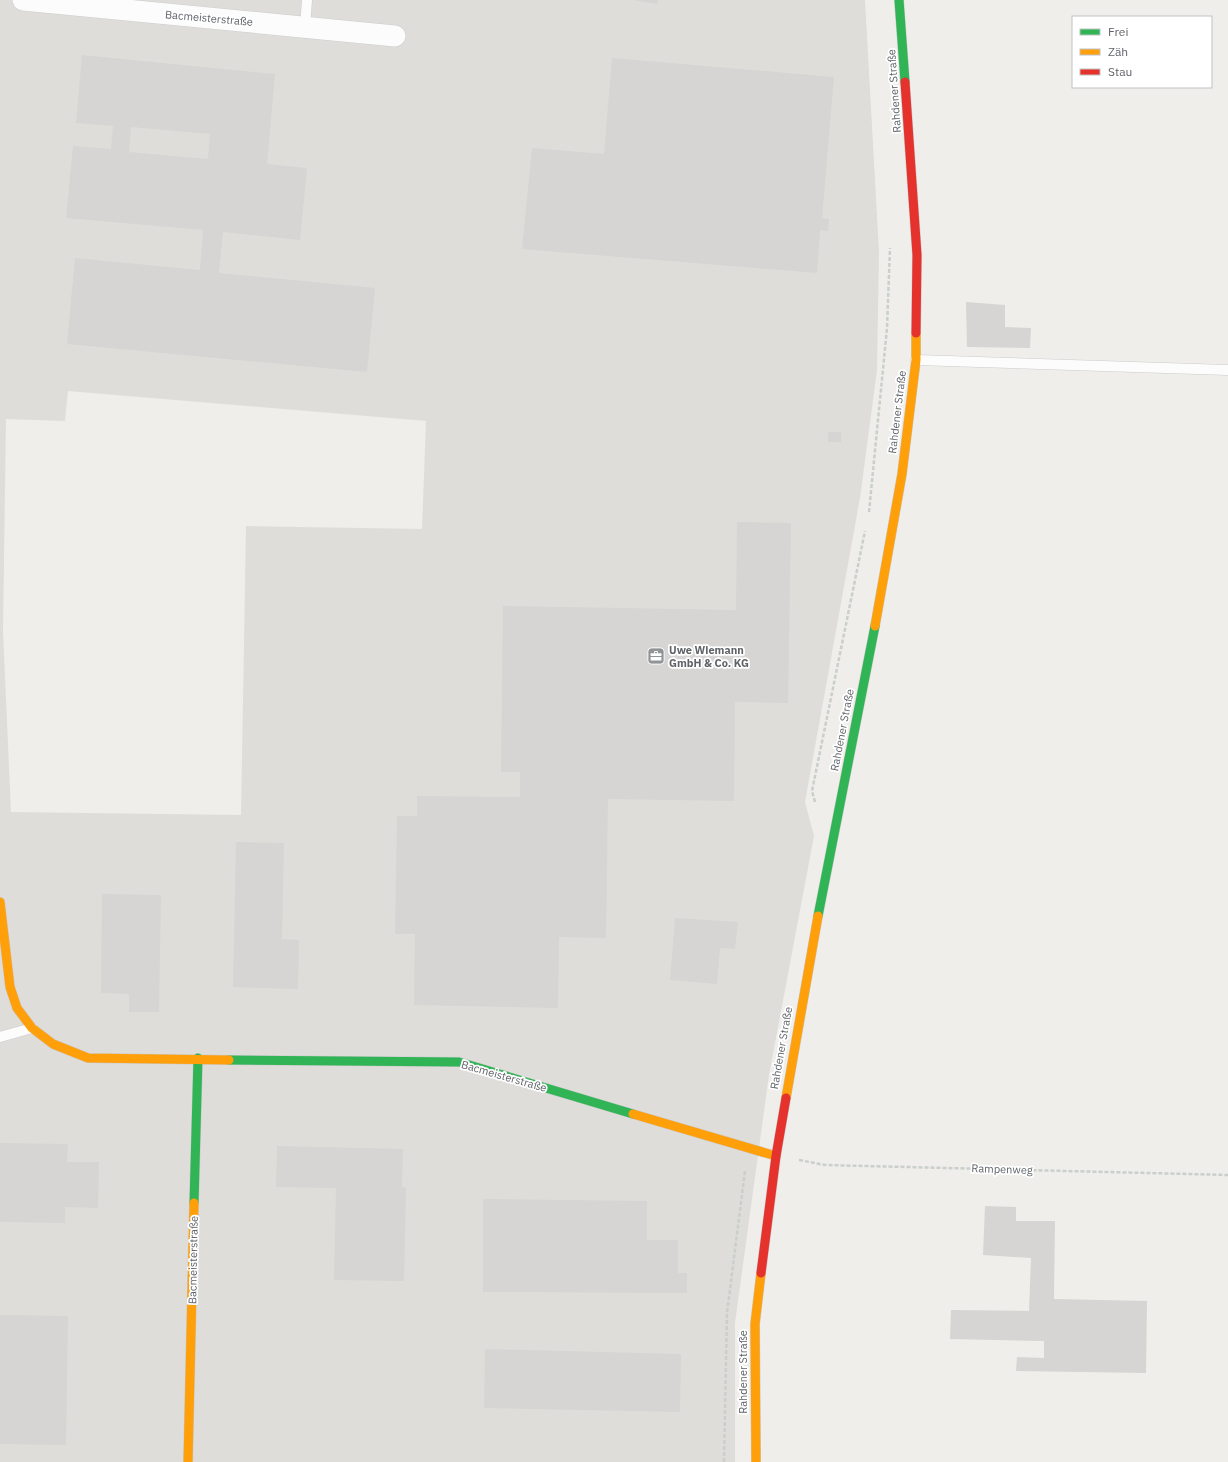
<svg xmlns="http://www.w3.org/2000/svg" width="1228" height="1462" viewBox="0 0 1228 1462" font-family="'IBM Plex Sans',sans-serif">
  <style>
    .industrial { fill: #dfddda; fill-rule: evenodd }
    .building { fill: #d6d5d3; fill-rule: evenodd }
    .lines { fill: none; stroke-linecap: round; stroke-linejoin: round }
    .lane-casing { stroke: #cbcccc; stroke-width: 11 }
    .street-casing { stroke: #cbcccc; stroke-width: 22 }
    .fast-casing { stroke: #cacacb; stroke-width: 10 }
    .slow-casing { stroke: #cacacb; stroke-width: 10 }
    .jam-casing { stroke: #cacacb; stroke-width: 10 }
    .path { stroke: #cacfcc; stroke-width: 2.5; stroke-dasharray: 4 2; stroke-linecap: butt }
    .lane { stroke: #fdfcfc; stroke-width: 10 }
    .street { stroke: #fdfcfc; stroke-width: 21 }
    .fast { stroke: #30b455; stroke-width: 9 }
    .slow { stroke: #ff9f0a; stroke-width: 9 }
    .jam { stroke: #e5322d; stroke-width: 9 }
    .labels { text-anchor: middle; stroke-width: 3.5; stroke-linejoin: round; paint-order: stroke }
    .street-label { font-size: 11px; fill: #5f6368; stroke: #fff }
    .poi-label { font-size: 11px; font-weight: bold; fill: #5f6368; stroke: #fff; text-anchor: start }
  </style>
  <rect width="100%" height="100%" fill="#efeeea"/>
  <path class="industrial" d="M 0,0 L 865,0 L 879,252 L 877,370 L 860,498 L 805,802 L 814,836 L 769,1075 L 735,1323 L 735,1462 L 0,1462 ZM 68,391 L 426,421 L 422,529 L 246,526 L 241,815 L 11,812 L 3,631 L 6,419 L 65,421 Z"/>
  <g class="building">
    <path d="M 633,0 L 658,0 L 657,4 Z"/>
    <path d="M 82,55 L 275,74 L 267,164 L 307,168 L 300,240 L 223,232 L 219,273 L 375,288 L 367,372 L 67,344 L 75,258 L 200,270 L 203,230 L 66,218 L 73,146 L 111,149 L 113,126 L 76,123 ZM 131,127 L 210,134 L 208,159 L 129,152 Z"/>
    <path d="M 612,58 L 834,77 L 822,218 L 829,219 L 828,231 L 820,230 L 817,273 L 522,249 L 532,148 L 604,154 Z"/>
    <path d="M 966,302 L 1005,305 L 1005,327 L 1031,328 L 1030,348 L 967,347 Z"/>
    <rect x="828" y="432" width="13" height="10"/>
    <path d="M 737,522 L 791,523 L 788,703 L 735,702 L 734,801 L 608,799 L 606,938 L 559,937 L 558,1008 L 414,1005 L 415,934 L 395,934 L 397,816 L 417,816 L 417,796 L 520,797 L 520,772 L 501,772 L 503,606 L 736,610 Z"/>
    <path d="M 236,842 L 284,843 L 282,939 L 299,940 L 298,989 L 233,987 Z"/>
    <path d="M 102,894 L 161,895 L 159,1012 L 129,1012 L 129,994 L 101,993 Z"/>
    <path d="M 675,918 L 738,922 L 735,949 L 720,948 L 717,984 L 670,980 Z"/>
    <path d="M 0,1143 L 68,1144 L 67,1162 L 99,1162 L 98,1208 L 65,1207 L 65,1223 L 0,1222 Z"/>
    <path d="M 277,1146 L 403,1149 L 402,1187 L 406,1188 L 404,1281 L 334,1280 L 336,1188 L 276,1187 Z"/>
    <path d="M 483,1199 L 647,1201 L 647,1240 L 678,1240 L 678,1273 L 687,1273 L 687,1293 L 483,1292 Z"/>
    <path d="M 985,1206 L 1016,1207 L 1016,1221 L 1055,1221 L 1054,1299 L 1147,1301 L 1146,1373 L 1016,1371 L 1017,1357 L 1044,1358 L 1044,1341 L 950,1339 L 951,1310 L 1029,1311 L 1031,1258 L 983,1255 Z"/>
    <path d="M 0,1315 L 68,1316 L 66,1445 L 0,1444 Z"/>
    <path d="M 485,1349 L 681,1354 L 680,1412 L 484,1408 Z"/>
  </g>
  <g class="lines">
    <g class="lane-casing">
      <g id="lane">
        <path d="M 305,27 L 307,0"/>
        <path d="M 916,360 L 1228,370"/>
        <path d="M 0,1037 L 32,1028"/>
      </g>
    </g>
    <g class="street-casing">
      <path id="street" d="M 23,0 L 395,36"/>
    </g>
    <g class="fast-casing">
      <g id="fast">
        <path d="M 899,0 L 905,82"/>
        <path d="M 818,916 L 875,626"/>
        <path d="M 229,1060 L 459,1062 L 633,1114"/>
        <path d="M 194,1203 L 198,1058"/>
      </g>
    </g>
    <g class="slow-casing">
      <g id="slow">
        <path d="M 875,626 L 902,474 L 916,360 L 916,333"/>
        <path d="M 0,902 L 10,987 L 17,1008 L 32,1028 L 53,1044 L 88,1058 L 229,1060"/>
        <path d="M 786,1098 L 818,916"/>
        <path d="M 633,1114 L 776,1156"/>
        <path d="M 188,1462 L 194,1203"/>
        <path d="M 756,1462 L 755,1324 L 761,1273"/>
      </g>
    </g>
    <g class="jam-casing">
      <g id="jam">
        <path d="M 905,82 L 917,255 L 916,333"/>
        <path d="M 761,1273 L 776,1156 L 786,1098"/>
      </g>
    </g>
    <g class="path">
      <path d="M 869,512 L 887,328 L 890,248"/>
      <path d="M 815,802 L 812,791 L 865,531"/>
      <path d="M 799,1160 L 825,1165 L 1228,1175"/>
      <path d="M 724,1462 L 727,1313 L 745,1171"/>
    </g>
    <use href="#lane" class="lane"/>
    <use href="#street" class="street"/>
    <use href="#fast" class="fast"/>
    <use href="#slow" class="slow"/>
    <use href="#jam" class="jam"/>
  </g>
  <defs>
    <g id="office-square" transform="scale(0.9)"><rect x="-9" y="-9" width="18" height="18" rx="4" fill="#919496" stroke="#fff"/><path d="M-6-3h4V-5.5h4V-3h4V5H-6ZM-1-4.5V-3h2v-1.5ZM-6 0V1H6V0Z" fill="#fff"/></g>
  </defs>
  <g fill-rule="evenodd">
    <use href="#office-square" x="656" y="656"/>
  </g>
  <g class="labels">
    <g class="street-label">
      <text transform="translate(209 18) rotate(5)" y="4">Bacmeisterstraße</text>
      <text transform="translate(894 91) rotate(-94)" y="4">Rahdener Straße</text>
      <text transform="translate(897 412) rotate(-83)" y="4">Rahdener Straße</text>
      <text transform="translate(842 730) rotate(-79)" y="4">Rahdener Straße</text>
      <text transform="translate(781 1048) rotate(-80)" y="4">Rahdener Straße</text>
      <text transform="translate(504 1076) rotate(16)" y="4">Bacmeisterstraße</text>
      <text transform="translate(1002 1169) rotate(2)" y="4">Rampenweg</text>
      <text transform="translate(193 1260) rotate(-89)" y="4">Bacmeisterstraße</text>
      <text transform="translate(743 1372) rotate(-90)" y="4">Rahdener Straße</text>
    </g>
    <g class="poi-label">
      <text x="669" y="654">Uwe Wiemann<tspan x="669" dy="13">GmbH &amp; Co. KG</tspan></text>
    </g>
  </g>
  <rect x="1072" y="16" width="140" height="72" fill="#ffffff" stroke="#bfc1c3"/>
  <rect x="1080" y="29" width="20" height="6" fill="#30b455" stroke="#bfc1c3"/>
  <text x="1108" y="36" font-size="12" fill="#5f6368">Frei</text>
  <rect x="1080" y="49" width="20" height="6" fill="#ff9f0a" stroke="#bfc1c3"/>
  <text x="1108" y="56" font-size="12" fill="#5f6368">Zäh</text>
  <rect x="1080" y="69" width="20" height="6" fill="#e5322d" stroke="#bfc1c3"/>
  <text x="1108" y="76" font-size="12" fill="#5f6368">Stau</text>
</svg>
